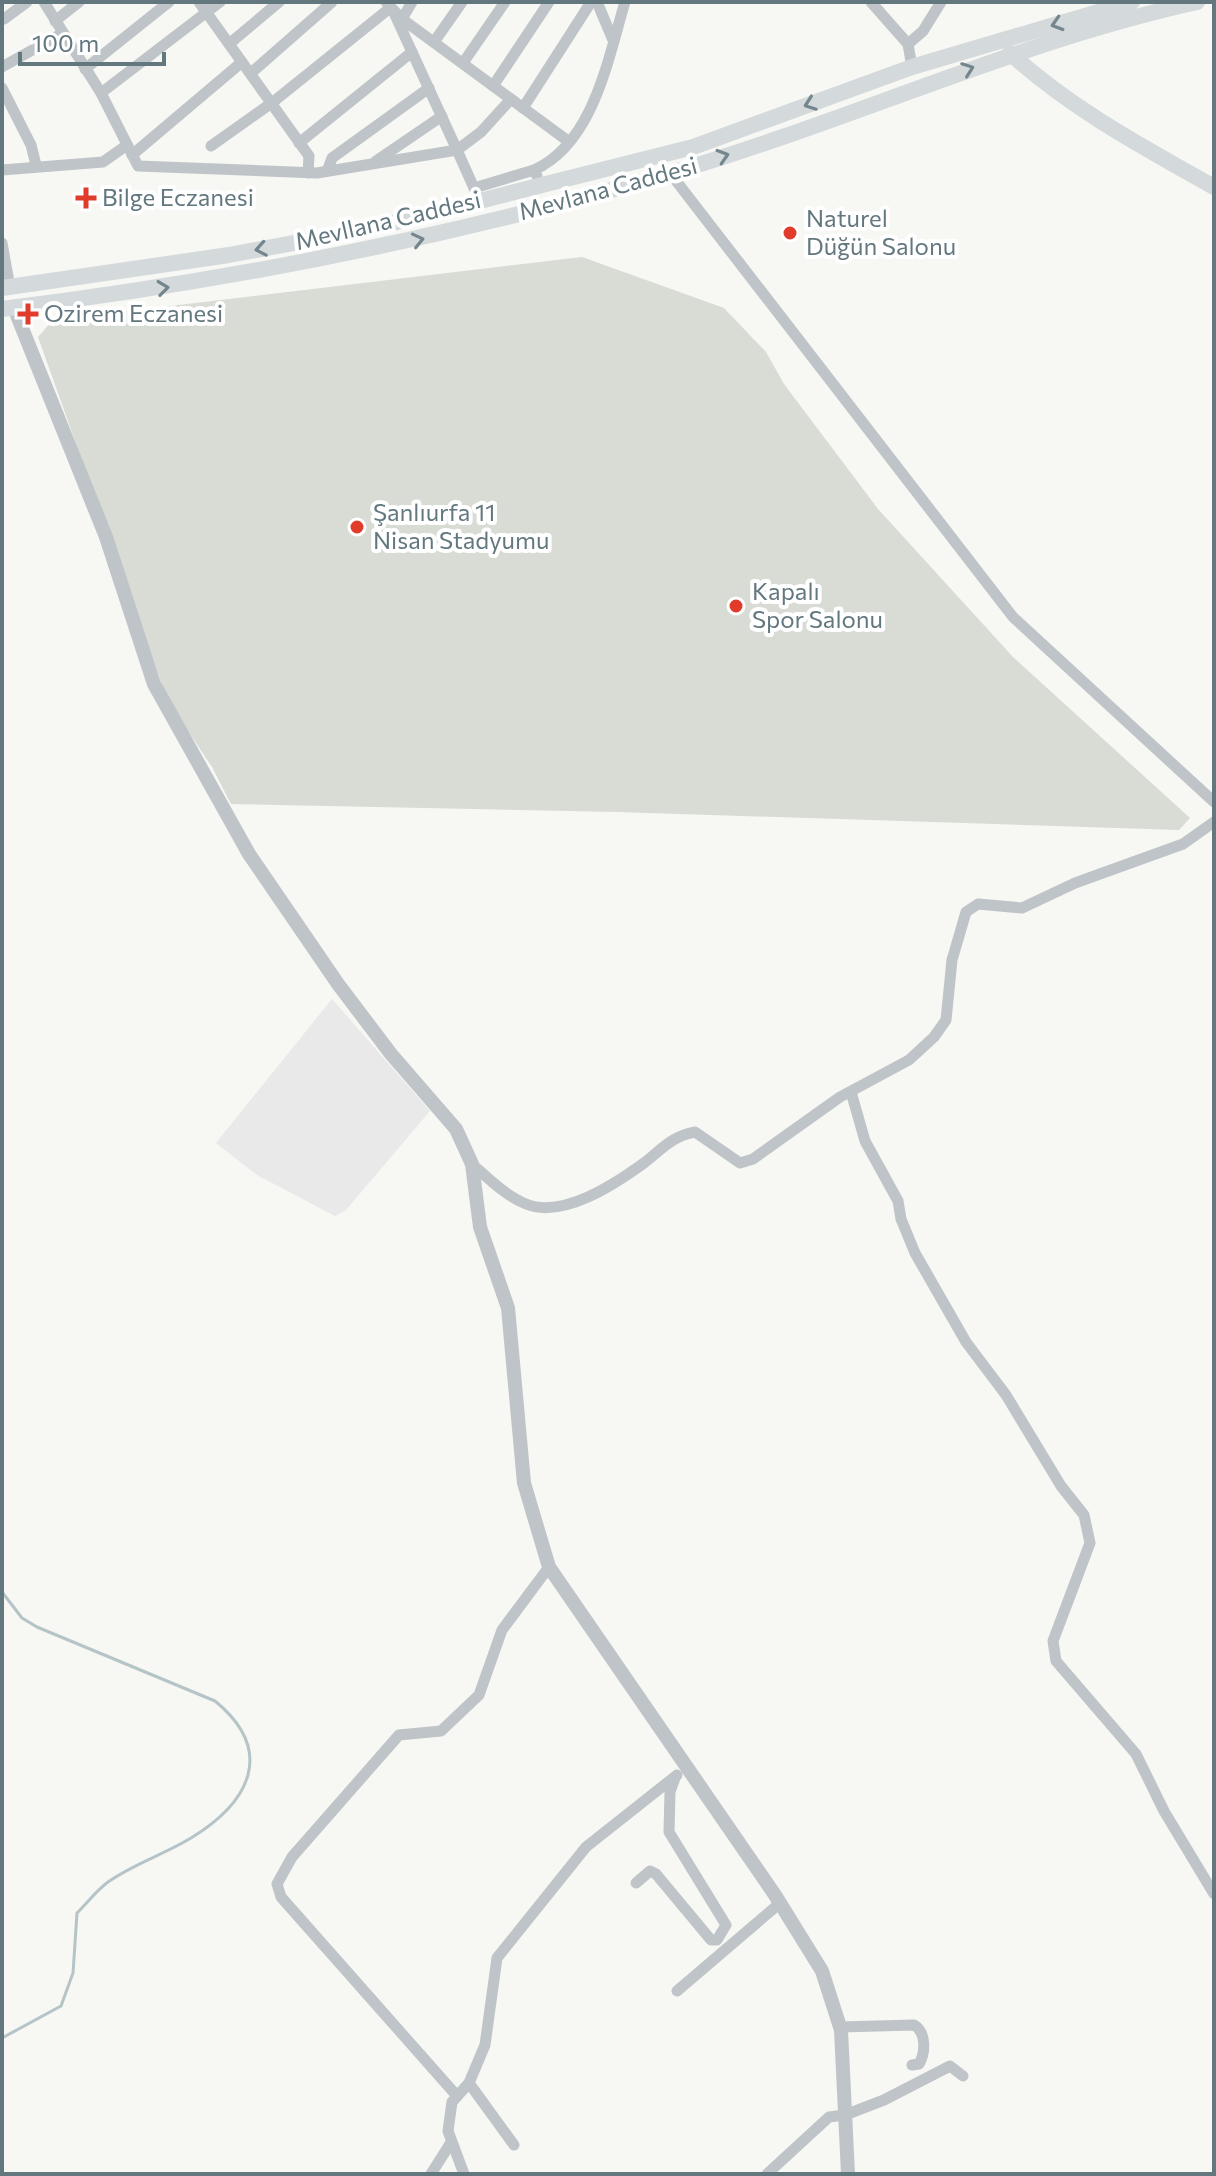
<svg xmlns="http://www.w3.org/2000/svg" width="1216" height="2176" viewBox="0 0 1216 2176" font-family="Commissioner,sans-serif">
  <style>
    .built { fill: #e8e9e8 }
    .green { fill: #d8dcd4 }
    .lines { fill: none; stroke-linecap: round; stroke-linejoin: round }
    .stream { stroke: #b5c4c6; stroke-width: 3 }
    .minor { stroke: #bec4c7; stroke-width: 11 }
    .tertiary { stroke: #bec4c7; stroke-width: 14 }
    .secondary { stroke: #d4d9db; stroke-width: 16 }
    .oneway { stroke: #74868d }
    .poi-dot { fill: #e13b2b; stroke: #fff; stroke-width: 3 }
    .labels { text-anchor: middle; stroke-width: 8; stroke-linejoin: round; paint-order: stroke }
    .street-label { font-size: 24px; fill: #63777f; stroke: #fff }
    .poi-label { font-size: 24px; fill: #63777f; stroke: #fff; text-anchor: start }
  </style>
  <rect width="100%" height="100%" fill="#f7f7f4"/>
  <path class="built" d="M 332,999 L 430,1111 L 346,1210 L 335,1216 L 257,1175 L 216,1143 Z"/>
  <path class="green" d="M 582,257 L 724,308 L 766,352 L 784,384 L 878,509 L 1013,657 L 1190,818 L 1179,830 L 618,812 L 231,804 L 212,767 L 168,701 L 38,337 L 53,320 Z"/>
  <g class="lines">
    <path class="stream" d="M 2,1592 L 22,1618 L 37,1627 L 215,1701 C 276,1751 250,1802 191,1838 C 165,1854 133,1864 108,1882 C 97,1890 87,1903 77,1913 L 73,1973 L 61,2006 L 2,2038"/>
    <g class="minor">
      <path d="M 44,2 L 101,93 L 138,166 L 317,173 L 457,150 L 474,188 L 534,170"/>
      <path d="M 199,2 L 309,156 L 308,173"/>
      <path d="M 386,2 L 402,19 L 568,141"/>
      <path d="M 597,2 L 613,40"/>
      <path d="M 871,2 L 908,44 L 912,67"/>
      <path d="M 395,15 L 457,150 L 481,132 L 511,99"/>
      <path d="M 4,19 L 27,2"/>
      <path d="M 402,19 L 412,2"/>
      <path d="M 55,21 L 79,2"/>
      <path d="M 434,42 L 462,2"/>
      <path d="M 229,44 L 279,2"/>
      <path d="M 908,44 L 923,31 L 941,2"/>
      <path d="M 463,63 L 505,2"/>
      <path d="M 2,67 L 63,33"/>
      <path d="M 85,69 L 169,2"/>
      <path d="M 251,73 L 332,2"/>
      <path d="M 493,86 L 549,2"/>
      <path d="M 2,88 L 31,145 L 36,165"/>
      <path d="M 101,93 L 220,2"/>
      <path d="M 523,108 L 591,2"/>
      <path d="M 299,143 L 412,52"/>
      <path d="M 211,146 L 273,102 L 390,8"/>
      <path d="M 132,155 L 242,62"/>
      <path d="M 376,161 L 442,116"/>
      <path d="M 328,169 L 332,158 L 429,88"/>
      <path d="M 2,170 L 103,162 L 127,145"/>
      <path d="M 670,173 L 1013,617 L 1214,802"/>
      <path d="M 537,176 L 534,170 C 594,143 608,58 625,2"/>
      <path d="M 2,243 L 10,288"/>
      <path d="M 851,1092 L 865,1141 L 898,1201 L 901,1219 L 915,1253 L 966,1342 L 1006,1395 L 1061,1486 L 1084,1515 L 1090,1543 L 1053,1641 L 1056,1661 L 1136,1754 L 1164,1811 L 1214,1894"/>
      <path d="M 472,1164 C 489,1179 506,1196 526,1204 C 563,1219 615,1184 644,1163 C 662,1149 672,1136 695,1132 L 740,1163 L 753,1159 L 840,1097 L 909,1060 L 934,1037 L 946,1020 L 952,960 L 966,912 L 978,904 L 1022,908 L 1075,883 L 1183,844 L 1214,822"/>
      <path d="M 636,1883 L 650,1871 L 656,1874 L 711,1940 L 717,1940 L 726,1925 L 669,1832 L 670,1792 L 675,1778"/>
      <path d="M 677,1991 L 780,1903"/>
      <path d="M 840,2027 L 914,2025 C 926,2032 926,2052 919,2064 L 912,2065"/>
      <path d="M 469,2083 L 514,2145"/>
      <path d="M 457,2096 L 281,1897 L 277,1884 L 292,1857 L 399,1735 L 441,1731 L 479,1695 L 502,1630 L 549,1567"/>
      <path d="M 431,2174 L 450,2144"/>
      <path d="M 464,2174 L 448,2131 L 452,2102 L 469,2083 L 485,2045 L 497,1958 L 586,1847 L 677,1775"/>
      <path d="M 767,2174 L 829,2117 L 845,2115 L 884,2100 L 950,2066 L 963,2076"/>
    </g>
    <path class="tertiary" d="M 14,308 L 106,537 L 154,684 L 249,854 L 338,984 L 391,1054 L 456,1129 L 472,1164 L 480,1227 L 508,1308 L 524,1483 L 549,1567 L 775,1895 L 822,1971 L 841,2030 L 848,2174"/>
    <g class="secondary">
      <path d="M 1010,53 C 1070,108 1143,147 1214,187"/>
      <path d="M 2,288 L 229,255 L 369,229 L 542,185 L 693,147 L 912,67 L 1132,2"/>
      <path d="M 2,309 C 229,281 452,237 671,173 C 849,121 1016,42 1197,2"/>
    </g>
  </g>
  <defs><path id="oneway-chevron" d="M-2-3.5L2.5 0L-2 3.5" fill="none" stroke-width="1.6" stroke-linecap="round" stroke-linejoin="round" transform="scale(2)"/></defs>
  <g class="oneway">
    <use href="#oneway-chevron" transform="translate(1057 24) rotate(163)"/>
    <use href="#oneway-chevron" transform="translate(968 69) rotate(-20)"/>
    <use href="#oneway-chevron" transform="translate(810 104) rotate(160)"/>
    <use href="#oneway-chevron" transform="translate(723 156) rotate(-17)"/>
    <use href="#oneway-chevron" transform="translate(418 240) rotate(-13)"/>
    <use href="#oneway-chevron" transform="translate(261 249) rotate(170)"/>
    <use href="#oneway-chevron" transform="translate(163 288) rotate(-7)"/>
  </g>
  <g class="poi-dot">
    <path d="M82 186h8v8h8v8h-8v8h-8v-8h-8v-8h8z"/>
    <circle cx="790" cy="233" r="8"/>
    <path d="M24 302h8v8h8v8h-8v8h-8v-8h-8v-8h8z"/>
    <circle cx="357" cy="527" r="8"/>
    <circle cx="736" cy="606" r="8"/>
  </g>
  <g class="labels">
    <g class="street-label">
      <text transform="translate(608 189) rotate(-15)" y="8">Mevlana Caddesi</text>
      <text transform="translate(388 221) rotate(-13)" y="8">Mevllana Caddesi</text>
    </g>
    <g class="poi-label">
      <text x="102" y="206">Bilge Eczanesi</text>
      <text x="806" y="227">Naturel<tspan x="806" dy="28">Düğün Salonu</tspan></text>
      <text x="44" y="322">Ozirem Eczanesi</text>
      <text x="373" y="521">Şanlıurfa 11<tspan x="373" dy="28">Nisan Stadyumu</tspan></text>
      <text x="752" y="600">Kapalı<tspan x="752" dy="28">Spor Salonu</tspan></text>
    </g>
  </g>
  <rect width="1216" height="2176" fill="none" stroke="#63777f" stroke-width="8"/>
  <path d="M20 52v12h144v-12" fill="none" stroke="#63777f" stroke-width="4"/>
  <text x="32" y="52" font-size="24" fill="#63777f" stroke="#ffffff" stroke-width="6" paint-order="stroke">100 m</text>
</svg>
